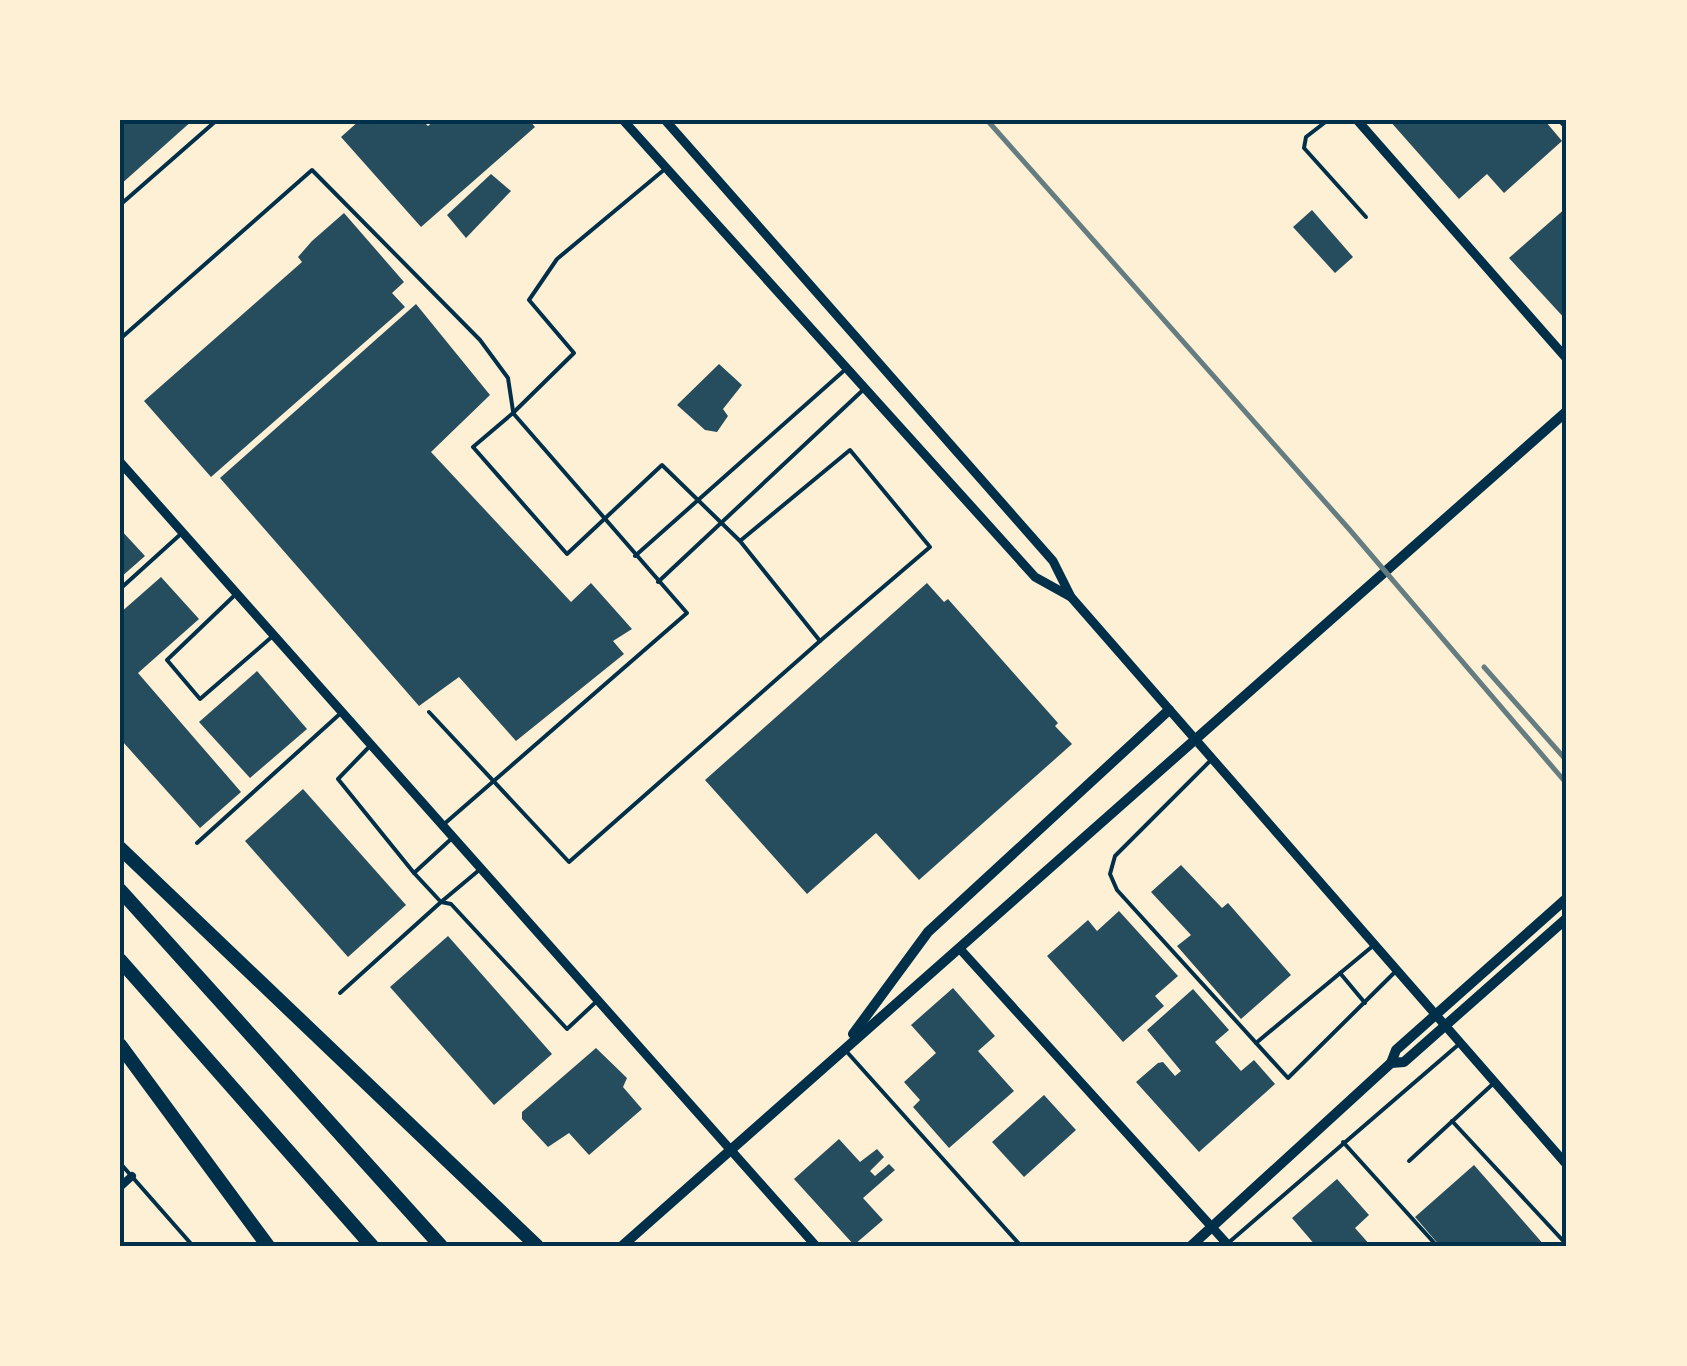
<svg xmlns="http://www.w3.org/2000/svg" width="1687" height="1366" viewBox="0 0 1687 1366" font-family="Signika,sans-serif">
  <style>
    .building { fill: #264d5e }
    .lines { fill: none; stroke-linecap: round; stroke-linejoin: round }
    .service { stroke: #003049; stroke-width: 4 }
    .minor { stroke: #003049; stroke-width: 8 }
    .tertiary { stroke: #003049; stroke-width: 9 }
    .secondary { stroke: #003049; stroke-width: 10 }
    .motorway { stroke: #003049; stroke-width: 14 }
    .rail { stroke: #657d81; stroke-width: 5 }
    .neatline { fill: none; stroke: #003049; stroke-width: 4 }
  </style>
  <rect width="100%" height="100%" fill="#fdf0d5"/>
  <g class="building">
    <path d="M 120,120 L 193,120 L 120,185 Z"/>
    <path d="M 360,120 L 422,120 L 428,126 L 435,120 L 529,120 L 535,127 L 421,227 L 341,137 Z"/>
    <path d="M 1389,120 L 1549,120 L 1546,122 L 1562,141 L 1504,193 L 1487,174 L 1459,199 Z"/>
    <path d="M 491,174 L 511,191 L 466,238 L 447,215 Z"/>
    <path d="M 1567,207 L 1567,321 L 1509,258 Z"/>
    <path d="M 1312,210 L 1353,257 L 1335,273 L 1293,227 Z"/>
    <path d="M 344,213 L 404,282 L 392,293 L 405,307 L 211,477 L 144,401 L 302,262 L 298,257 L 312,241 Z"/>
    <path d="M 416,304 L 490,395 L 431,452 L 571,602 L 591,583 L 632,629 L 613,641 L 624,654 L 516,741 L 459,677 L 419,706 L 220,478 Z"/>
    <path d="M 719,364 L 742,385 L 723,409 L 728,416 L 717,432 L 705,430 L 677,405 Z"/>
    <path d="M 120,529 L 145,556 L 120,578 Z"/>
    <path d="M 161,577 L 199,619 L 138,673 L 241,792 L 200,828 L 123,742 L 120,745 L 120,613 Z"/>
    <path d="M 927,583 L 944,602 L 948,599 L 1058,723 L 1055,726 L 1072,744 L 919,880 L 876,833 L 807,894 L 705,780 Z"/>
    <path d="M 257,671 L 307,729 L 250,778 L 199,722 Z"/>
    <path d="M 303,789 L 406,905 L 348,957 L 245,841 Z"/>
    <path d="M 1181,865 L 1222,908 L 1228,903 L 1291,975 L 1241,1019 L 1177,946 L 1191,935 L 1151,892 Z"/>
    <path d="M 1119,911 L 1178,976 L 1155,996 L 1164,1006 L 1123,1042 L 1047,956 L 1088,920 L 1097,931 Z"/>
    <path d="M 448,936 L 552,1054 L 494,1105 L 390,987 Z"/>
    <path d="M 953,988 L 995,1036 L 978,1051 L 1014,1091 L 949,1148 L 913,1107 L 920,1100 L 904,1082 L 936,1053 L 911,1025 Z"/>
    <path d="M 1193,989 L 1229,1030 L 1215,1042 L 1241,1071 L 1254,1060 L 1275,1084 L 1199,1152 L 1136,1082 L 1158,1063 L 1163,1062 L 1175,1076 L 1181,1071 L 1147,1030 Z"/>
    <path d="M 596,1048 L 627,1078 L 623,1087 L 642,1109 L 589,1155 L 569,1133 L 548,1147 L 522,1119 L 522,1112 Z"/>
    <path d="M 1044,1095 L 1076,1130 L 1024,1177 L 992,1142 Z"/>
    <path d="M 839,1139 L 860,1162 L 877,1149 L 884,1157 L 870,1171 L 875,1176 L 889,1164 L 895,1170 L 863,1198 L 883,1220 L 854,1245 L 794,1179 Z"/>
    <path d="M 1474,1165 L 1545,1246 L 1440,1246 L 1415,1217 Z"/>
    <path d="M 1337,1179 L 1369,1215 L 1355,1228 L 1371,1246 L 1316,1246 L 1292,1218 Z"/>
  </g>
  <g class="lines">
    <g class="service">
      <path d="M 1328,120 L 1306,137 L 1304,148 L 1366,217"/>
      <path d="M 1559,120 L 1567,129"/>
      <path d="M 120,205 L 217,120"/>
      <path d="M 120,339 L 312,170 L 480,340 L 508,378 L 513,411"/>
      <path d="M 513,413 L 574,353 L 529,300 L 557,259 L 665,169"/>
      <path d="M 635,556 L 847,368"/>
      <path d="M 658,582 L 863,390"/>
      <path d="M 120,589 L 183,532"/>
      <path d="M 237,593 L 167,660 L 200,699 L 274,635"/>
      <path d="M 429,712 L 569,862 L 820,641"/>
      <path d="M 368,748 L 338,779 L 414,873"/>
      <path d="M 1212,759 L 1115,856 L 1110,874 L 1117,890 L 1288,1078 L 1395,972"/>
      <path d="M 443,825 L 687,613 L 513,413 L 473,447 L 567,554 L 662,465 L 740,541 L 820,641 L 930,547 L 850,450 L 740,541"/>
      <path d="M 197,843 L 342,712"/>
      <path d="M 478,871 L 441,902 L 451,904 L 567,1029 L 597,1001"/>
      <path d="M 1340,973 L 1365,1003"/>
      <path d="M 340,993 L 441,902 L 414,873 L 450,840"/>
      <path d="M 1256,1043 L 1374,945"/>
      <path d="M 847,1052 L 1021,1246"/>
      <path d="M 1452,1121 L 1567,1245"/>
      <path d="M 1343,1142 L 1437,1246"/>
      <path d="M 1409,1161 L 1495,1082"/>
      <path d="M 120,1163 L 193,1246"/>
      <path d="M 1227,1244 L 1458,1045"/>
    </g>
    <path class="minor" d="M 120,1187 L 132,1176"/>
    <g class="tertiary">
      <path d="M 623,120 L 1035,577 L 1071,597"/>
      <path d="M 665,120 L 1053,561 L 1071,597 L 1567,1165"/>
      <path d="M 1357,120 L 1567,359"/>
      <path d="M 120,462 L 816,1246"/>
      <path d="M 960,949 L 1229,1246"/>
    </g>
    <g class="secondary">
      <path d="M 853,1034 L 928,932 L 1169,710"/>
      <path d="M 1391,1063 L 1404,1062 L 1567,918"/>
      <path d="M 622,1246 L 1567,411"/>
      <path d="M 1191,1246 L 1391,1063 L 1396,1050 L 1567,898"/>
    </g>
    <g class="motorway">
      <path d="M 120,848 L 537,1246"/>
      <path d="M 120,890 L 441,1246"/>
      <path d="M 120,960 L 372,1246"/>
      <path d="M 120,1045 L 268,1246"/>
    </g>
    <g class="rail">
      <path d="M 987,120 L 1349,529 L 1567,784"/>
      <path d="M 1484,667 L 1567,761"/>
    </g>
  </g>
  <rect width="1687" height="1366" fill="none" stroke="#fdf0d5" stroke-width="245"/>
  <rect x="122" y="122" width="1442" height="1122" class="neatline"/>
</svg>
